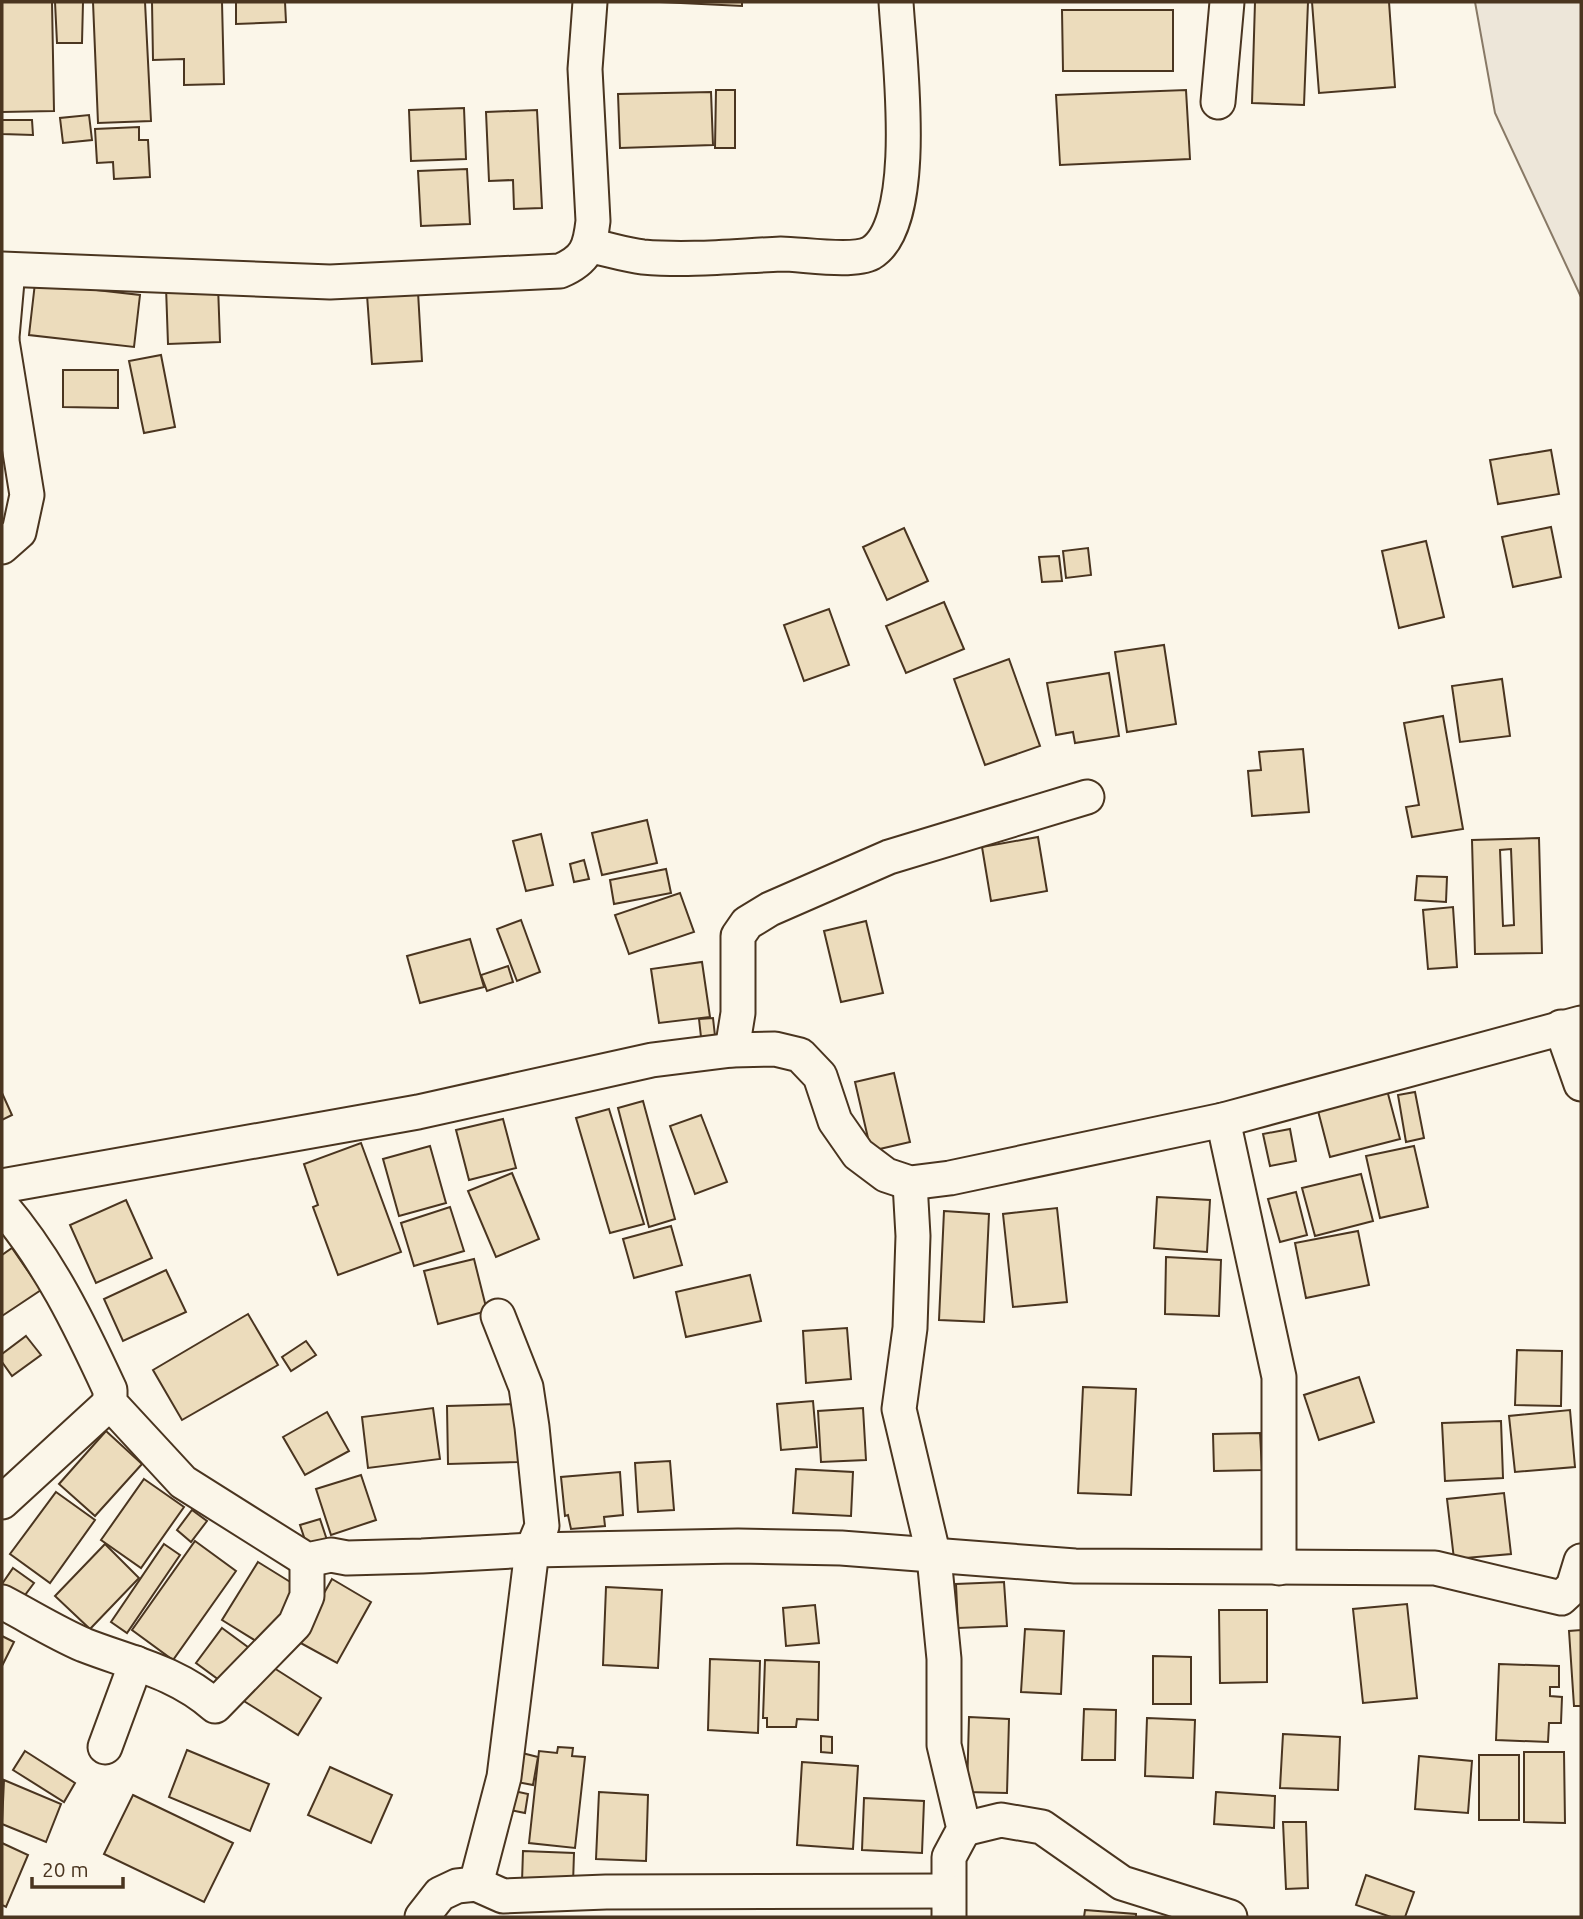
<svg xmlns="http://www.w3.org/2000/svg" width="1583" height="1919" viewBox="0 0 1583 1919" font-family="Ubuntu,sans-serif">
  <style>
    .green { fill: #ede6d9; stroke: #887966; stroke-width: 2 }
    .building { fill: #ecdcbc; stroke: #4a3520; stroke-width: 2; fill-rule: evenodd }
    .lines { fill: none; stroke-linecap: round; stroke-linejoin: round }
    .minor-casing { stroke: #4a3520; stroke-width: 37 }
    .minor { stroke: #fbf6e9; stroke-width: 33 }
  </style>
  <rect width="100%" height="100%" fill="#fbf6e9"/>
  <path class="green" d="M 1475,2 L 1581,2 L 1581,297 L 1495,113 Z"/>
  <g class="building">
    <path d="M 2,2 L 52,2 L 54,111 L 2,112 Z"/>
    <path d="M 55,2 L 83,2 L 82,43 L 57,43 Z"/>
    <path d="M 93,2 L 145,2 L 151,121 L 98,123 Z"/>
    <path d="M 152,2 L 222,2 L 224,84 L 184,85 L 184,59 L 153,60 Z"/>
    <path d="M 236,2 L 285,2 L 286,22 L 236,24 Z"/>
    <path d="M 660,2 L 742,2 L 742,6 Z"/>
    <path d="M 1255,2 L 1308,2 L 1304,105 L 1252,103 Z"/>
    <path d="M 1312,2 L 1389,2 L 1395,87 L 1319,93 Z"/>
    <path d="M 1062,10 L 1173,10 L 1173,71 L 1063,71 Z"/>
    <path d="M 716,90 L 735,90 L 735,148 L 715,148 Z"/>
    <path d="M 1186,90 L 1190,159 L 1060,165 L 1056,95 Z"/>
    <path d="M 711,92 L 713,145 L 620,148 L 618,94 Z"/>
    <path d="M 464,108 L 466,159 L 411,161 L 409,110 Z"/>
    <path d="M 537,110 L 542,208 L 514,209 L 513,180 L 489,181 L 486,112 Z"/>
    <path d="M 89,115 L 92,140 L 63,143 L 60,118 Z"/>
    <path d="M 2,120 L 32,120 L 33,135 L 2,134 Z"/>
    <path d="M 139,127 L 139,140 L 148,140 L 150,177 L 114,179 L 113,162 L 97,163 L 95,129 Z"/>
    <path d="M 467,169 L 470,224 L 421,226 L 418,171 Z"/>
    <path d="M 35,283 L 140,295 L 134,347 L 29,335 Z"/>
    <path d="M 218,285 L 220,342 L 168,344 L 166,287 Z"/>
    <path d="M 418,292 L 422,361 L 372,364 L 367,295 Z"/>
    <path d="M 161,355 L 175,427 L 144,433 L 129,361 Z"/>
    <path d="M 63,370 L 118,370 L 118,408 L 63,407 Z"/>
    <path d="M 1551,450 L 1559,494 L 1498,504 L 1490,460 Z"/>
    <path d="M 1551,527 L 1561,577 L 1513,587 L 1502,537 Z"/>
    <path d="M 904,528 L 928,581 L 887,600 L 863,547 Z"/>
    <path d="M 1426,541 L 1444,617 L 1399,628 L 1382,551 Z"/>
    <path d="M 1088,548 L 1091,575 L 1066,578 L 1063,551 Z"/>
    <path d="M 1059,556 L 1062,581 L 1042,582 L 1039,557 Z"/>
    <path d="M 944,602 L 964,649 L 906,673 L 886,626 Z"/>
    <path d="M 829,609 L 849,665 L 804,681 L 784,625 Z"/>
    <path d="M 1164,645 L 1176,724 L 1127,732 L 1115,652 Z"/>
    <path d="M 1009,659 L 1040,746 L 985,765 L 954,679 Z"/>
    <path d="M 1109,673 L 1119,736 L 1075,743 L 1073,732 L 1056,735 L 1047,683 Z"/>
    <path d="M 1502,679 L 1510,736 L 1460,742 L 1452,686 Z"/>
    <path d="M 1443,716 L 1463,829 L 1412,837 L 1406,807 L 1419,805 L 1404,723 Z"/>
    <path d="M 1303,749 L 1309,812 L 1252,816 L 1248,771 L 1261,770 L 1259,752 Z"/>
    <path d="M 647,820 L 657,863 L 602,875 L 592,833 Z"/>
    <path d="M 541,834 L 553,885 L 526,891 L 513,841 Z"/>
    <path d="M 1038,837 L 1047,891 L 991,901 L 982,847 Z"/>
    <path d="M 1539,838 L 1542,953 L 1475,954 L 1472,840 ZM 1511,849 L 1514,925 L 1503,926 L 1500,850 Z"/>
    <path d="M 584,860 L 589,879 L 574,882 L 570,864 Z"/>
    <path d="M 666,869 L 671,893 L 614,904 L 610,880 Z"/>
    <path d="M 1417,876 L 1447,877 L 1446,902 L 1415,900 Z"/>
    <path d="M 680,893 L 694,932 L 629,954 L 615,915 Z"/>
    <path d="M 1453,907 L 1457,967 L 1428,969 L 1423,910 Z"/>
    <path d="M 521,920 L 540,972 L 517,981 L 497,929 Z"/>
    <path d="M 866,921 L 883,993 L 841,1002 L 824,931 Z"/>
    <path d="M 470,939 L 484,987 L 420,1003 L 407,956 Z"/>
    <path d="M 702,962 L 710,1017 L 659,1023 L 651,969 Z"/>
    <path d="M 508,966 L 513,982 L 487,991 L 481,975 Z"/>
    <path d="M 713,1018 L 715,1036 L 701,1037 L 699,1019 Z"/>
    <path d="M 894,1073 L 910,1142 L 871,1151 L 855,1082 Z"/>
    <path d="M 1387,1090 L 1400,1139 L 1330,1157 L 1317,1107 Z"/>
    <path d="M 1415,1092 L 1424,1138 L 1406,1142 L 1398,1095 Z"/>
    <path d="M 2,1093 L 12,1115 L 2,1120 Z"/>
    <path d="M 643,1101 L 675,1219 L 649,1227 L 618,1108 Z"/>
    <path d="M 609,1109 L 644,1224 L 610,1233 L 576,1118 Z"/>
    <path d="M 701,1115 L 727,1182 L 695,1194 L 670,1126 Z"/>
    <path d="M 503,1119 L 516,1168 L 469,1180 L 456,1130 Z"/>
    <path d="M 1290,1129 L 1296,1161 L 1270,1166 L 1263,1134 Z"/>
    <path d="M 361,1143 L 401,1252 L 338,1275 L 313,1207 L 318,1205 L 304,1164 Z"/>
    <path d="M 430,1146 L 446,1203 L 399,1216 L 383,1159 Z"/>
    <path d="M 1414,1146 L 1428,1207 L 1380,1218 L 1366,1156 Z"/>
    <path d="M 512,1173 L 539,1239 L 496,1257 L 468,1191 Z"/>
    <path d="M 1361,1174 L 1373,1221 L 1315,1236 L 1302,1188 Z"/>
    <path d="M 1296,1192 L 1307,1235 L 1280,1242 L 1268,1199 Z"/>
    <path d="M 1157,1197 L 1210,1200 L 1207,1252 L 1154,1248 Z"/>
    <path d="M 126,1200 L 152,1258 L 96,1283 L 70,1225 Z"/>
    <path d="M 450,1207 L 464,1251 L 414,1266 L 401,1223 Z"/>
    <path d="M 1057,1208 L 1067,1302 L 1013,1307 L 1003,1214 Z"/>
    <path d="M 944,1211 L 989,1214 L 984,1322 L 939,1320 Z"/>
    <path d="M 671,1226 L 682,1265 L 634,1278 L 623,1239 Z"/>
    <path d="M 1358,1231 L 1369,1285 L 1306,1298 L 1295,1243 Z"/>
    <path d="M 12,1248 L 41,1290 L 2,1316 L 2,1255 Z"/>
    <path d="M 1166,1257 L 1221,1260 L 1219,1316 L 1165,1314 Z"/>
    <path d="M 474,1259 L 487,1311 L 438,1324 L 424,1271 Z"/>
    <path d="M 166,1270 L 186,1312 L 123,1341 L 104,1299 Z"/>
    <path d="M 750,1275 L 761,1321 L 686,1337 L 676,1292 Z"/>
    <path d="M 248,1314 L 278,1365 L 182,1420 L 153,1370 Z"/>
    <path d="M 847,1328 L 851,1379 L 806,1383 L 803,1331 Z"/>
    <path d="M 26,1336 L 41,1355 L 12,1376 L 2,1362 L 2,1354 Z"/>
    <path d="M 306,1341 L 316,1355 L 291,1371 L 282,1357 Z"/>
    <path d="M 1517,1350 L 1562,1351 L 1561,1406 L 1515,1405 Z"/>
    <path d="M 1359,1377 L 1374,1422 L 1319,1440 L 1304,1395 Z"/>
    <path d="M 1083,1387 L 1136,1389 L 1131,1495 L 1078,1493 Z"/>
    <path d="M 813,1401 L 817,1447 L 781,1450 L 777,1404 Z"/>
    <path d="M 517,1404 L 519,1462 L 448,1464 L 447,1406 Z"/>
    <path d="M 433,1408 L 440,1459 L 368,1468 L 362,1417 Z"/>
    <path d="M 863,1408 L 866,1460 L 821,1462 L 818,1411 Z"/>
    <path d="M 1570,1410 L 1575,1467 L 1515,1472 L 1509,1416 Z"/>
    <path d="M 327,1412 L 349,1451 L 305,1475 L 283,1437 Z"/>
    <path d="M 1501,1421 L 1503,1478 L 1445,1481 L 1442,1423 Z"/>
    <path d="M 106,1431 L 142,1464 L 95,1516 L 59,1484 Z"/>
    <path d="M 1260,1433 L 1262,1470 L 1214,1471 L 1213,1434 Z"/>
    <path d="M 670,1461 L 674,1510 L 638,1512 L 635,1463 Z"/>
    <path d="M 796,1469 L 853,1472 L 851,1516 L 793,1513 Z"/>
    <path d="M 620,1472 L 623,1515 L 604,1517 L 605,1526 L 571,1529 L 568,1515 L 565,1516 L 561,1477 Z"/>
    <path d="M 361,1475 L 376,1520 L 331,1535 L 316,1489 Z"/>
    <path d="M 144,1479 L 184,1507 L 141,1568 L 101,1540 Z"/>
    <path d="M 56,1492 L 95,1520 L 50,1583 L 10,1554 Z"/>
    <path d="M 1504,1493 L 1511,1554 L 1454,1559 L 1447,1499 Z"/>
    <path d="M 192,1510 L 207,1521 L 191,1542 L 177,1530 Z"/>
    <path d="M 320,1519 L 327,1540 L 307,1546 L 300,1525 Z"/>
    <path d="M 195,1541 L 236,1571 L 173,1660 L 132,1630 Z"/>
    <path d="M 105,1544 L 139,1578 L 90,1629 L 55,1596 Z"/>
    <path d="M 164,1544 L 180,1555 L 127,1633 L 111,1622 Z"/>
    <path d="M 258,1562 L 300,1588 L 264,1646 L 222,1620 Z"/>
    <path d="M 13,1568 L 34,1583 L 22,1599 L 2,1584 Z"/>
    <path d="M 332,1579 L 371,1602 L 337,1663 L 297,1641 Z"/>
    <path d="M 1004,1582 L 1007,1626 L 958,1628 L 956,1584 Z"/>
    <path d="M 606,1587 L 662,1590 L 658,1668 L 603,1665 Z"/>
    <path d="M 1407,1604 L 1417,1698 L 1363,1703 L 1353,1609 Z"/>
    <path d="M 815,1605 L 819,1643 L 786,1646 L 783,1608 Z"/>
    <path d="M 1219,1610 L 1267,1610 L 1267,1682 L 1220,1683 Z"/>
    <path d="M 222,1628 L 256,1653 L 230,1688 L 196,1663 Z"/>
    <path d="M 1025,1629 L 1064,1631 L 1061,1694 L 1021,1692 Z"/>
    <path d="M 1581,1630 L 1581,1706 L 1574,1706 L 1569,1631 Z"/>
    <path d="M 2,1636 L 14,1642 L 3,1664 L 2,1663 Z"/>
    <path d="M 1153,1656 L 1191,1657 L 1191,1704 L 1153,1704 Z"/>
    <path d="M 710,1659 L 760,1661 L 758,1733 L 708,1730 Z"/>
    <path d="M 765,1660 L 819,1662 L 818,1720 L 797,1719 L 796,1727 L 767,1727 L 767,1718 L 763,1718 Z"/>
    <path d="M 263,1661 L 321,1698 L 298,1735 L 239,1698 Z"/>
    <path d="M 1499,1664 L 1559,1666 L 1559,1687 L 1550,1687 L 1550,1696 L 1562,1697 L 1561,1723 L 1549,1723 L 1548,1742 L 1496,1740 Z"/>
    <path d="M 1084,1709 L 1116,1710 L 1115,1760 L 1082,1760 Z"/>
    <path d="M 969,1717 L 1009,1719 L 1007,1793 L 967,1792 Z"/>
    <path d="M 1147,1718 L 1195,1720 L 1193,1778 L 1145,1776 Z"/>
    <path d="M 1283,1734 L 1340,1737 L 1338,1790 L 1280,1788 Z"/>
    <path d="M 821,1736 L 832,1737 L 832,1753 L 821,1752 Z"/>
    <path d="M 558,1747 L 573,1748 L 572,1756 L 585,1757 L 575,1848 L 529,1843 L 539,1751 L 557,1753 Z"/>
    <path d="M 187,1750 L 269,1784 L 250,1831 L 169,1797 Z"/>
    <path d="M 25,1751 L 75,1783 L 64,1802 L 13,1770 Z"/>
    <path d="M 1524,1752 L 1564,1752 L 1565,1823 L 1524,1822 Z"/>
    <path d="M 522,1753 L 538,1757 L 533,1785 L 517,1782 Z"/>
    <rect x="1479" y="1755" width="40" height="65"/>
    <path d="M 1419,1756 L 1472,1761 L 1468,1813 L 1415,1809 Z"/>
    <path d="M 802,1762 L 858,1766 L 853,1849 L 797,1845 Z"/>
    <path d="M 330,1767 L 392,1795 L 371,1843 L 308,1815 Z"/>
    <path d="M 4,1780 L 61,1804 L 46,1842 L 2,1824 Z"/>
    <path d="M 514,1791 L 528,1794 L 525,1813 L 510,1810 Z"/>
    <path d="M 599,1792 L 648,1795 L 646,1861 L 596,1859 Z"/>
    <path d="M 1216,1792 L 1275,1796 L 1274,1828 L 1214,1824 Z"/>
    <path d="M 133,1795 L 233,1843 L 204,1902 L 104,1854 Z"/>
    <path d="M 864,1798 L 924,1801 L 922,1853 L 862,1850 Z"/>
    <path d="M 1283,1822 L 1306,1822 L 1308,1888 L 1286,1889 Z"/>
    <path d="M 2,1843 L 28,1855 L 6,1907 L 2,1905 Z"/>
    <path d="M 523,1851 L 574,1853 L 573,1884 L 522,1882 Z"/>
    <path d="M 1366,1875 L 1414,1892 L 1405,1917 L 1391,1917 L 1356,1905 Z"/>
    <path d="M 1085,1910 L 1136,1914 L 1136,1917 L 1084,1917 Z"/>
  </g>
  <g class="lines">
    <g class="minor-casing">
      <g id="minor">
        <path d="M 1218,102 L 1227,2"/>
        <path d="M 591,246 C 608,249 625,255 643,257 C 689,261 735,256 781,254 C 802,254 853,263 871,253 C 921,223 899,55 896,2"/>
        <path d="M 2,269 L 330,282 L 560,271 C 586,260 590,248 593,221 L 585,69 L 590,2"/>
        <path d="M 2,337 L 8,270"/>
        <path d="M 2,341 L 27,495 L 19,532 L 2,547"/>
        <path d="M 1561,1027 L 1581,1084"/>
        <path d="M 732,1050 L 738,1013 L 738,936 L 747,923 L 770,909 L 889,857 L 1087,797"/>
        <path d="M 1223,1120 L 1279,1377 L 1279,1568"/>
        <path d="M 910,1183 L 913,1236 L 910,1328 L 899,1409 L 934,1557 L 944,1659 L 944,1745 L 964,1829 L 949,1857 L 949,1917"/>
        <path d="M 2,1186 L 418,1112 L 652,1060 L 732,1050 L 775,1049 L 800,1055 L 820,1076 L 835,1121 L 858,1154 L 886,1175 L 910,1183 L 950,1178 L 1223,1120 L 1581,1023"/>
        <path d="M 2,1206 C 49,1261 80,1325 110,1390 L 110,1403 L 183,1482 L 307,1560 L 331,1555 L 347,1558 L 422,1556 L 532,1550 L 738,1546 L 841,1548 L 1075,1566 L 1435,1568 L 1561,1598 L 1573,1587 L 1581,1561"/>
        <path d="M 2,1502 L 110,1403"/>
        <path d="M 2,1602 C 29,1616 56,1633 84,1645 C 130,1663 177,1672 215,1706 L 295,1624 L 307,1596 L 307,1560"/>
        <path d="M 105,1747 L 136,1663"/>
        <path d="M 964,1829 L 1001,1820 L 1042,1827 L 1122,1883 L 1230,1917"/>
        <path d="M 476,1884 L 504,1777 L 532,1550 L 542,1526 L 532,1427 L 526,1387 L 498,1316"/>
        <path d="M 422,1917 L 440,1894 L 457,1886 L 476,1884 L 503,1896 L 606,1892 L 947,1891"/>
      </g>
    </g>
    <use href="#minor" class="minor"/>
  </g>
  <rect width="1583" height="1919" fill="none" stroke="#4a3520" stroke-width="7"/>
  <path d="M32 1877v10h91v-10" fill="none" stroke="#4a3520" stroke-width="3.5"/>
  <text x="42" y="1877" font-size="21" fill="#4a3520" stroke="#fbf6e9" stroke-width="5" paint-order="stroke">20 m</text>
</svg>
